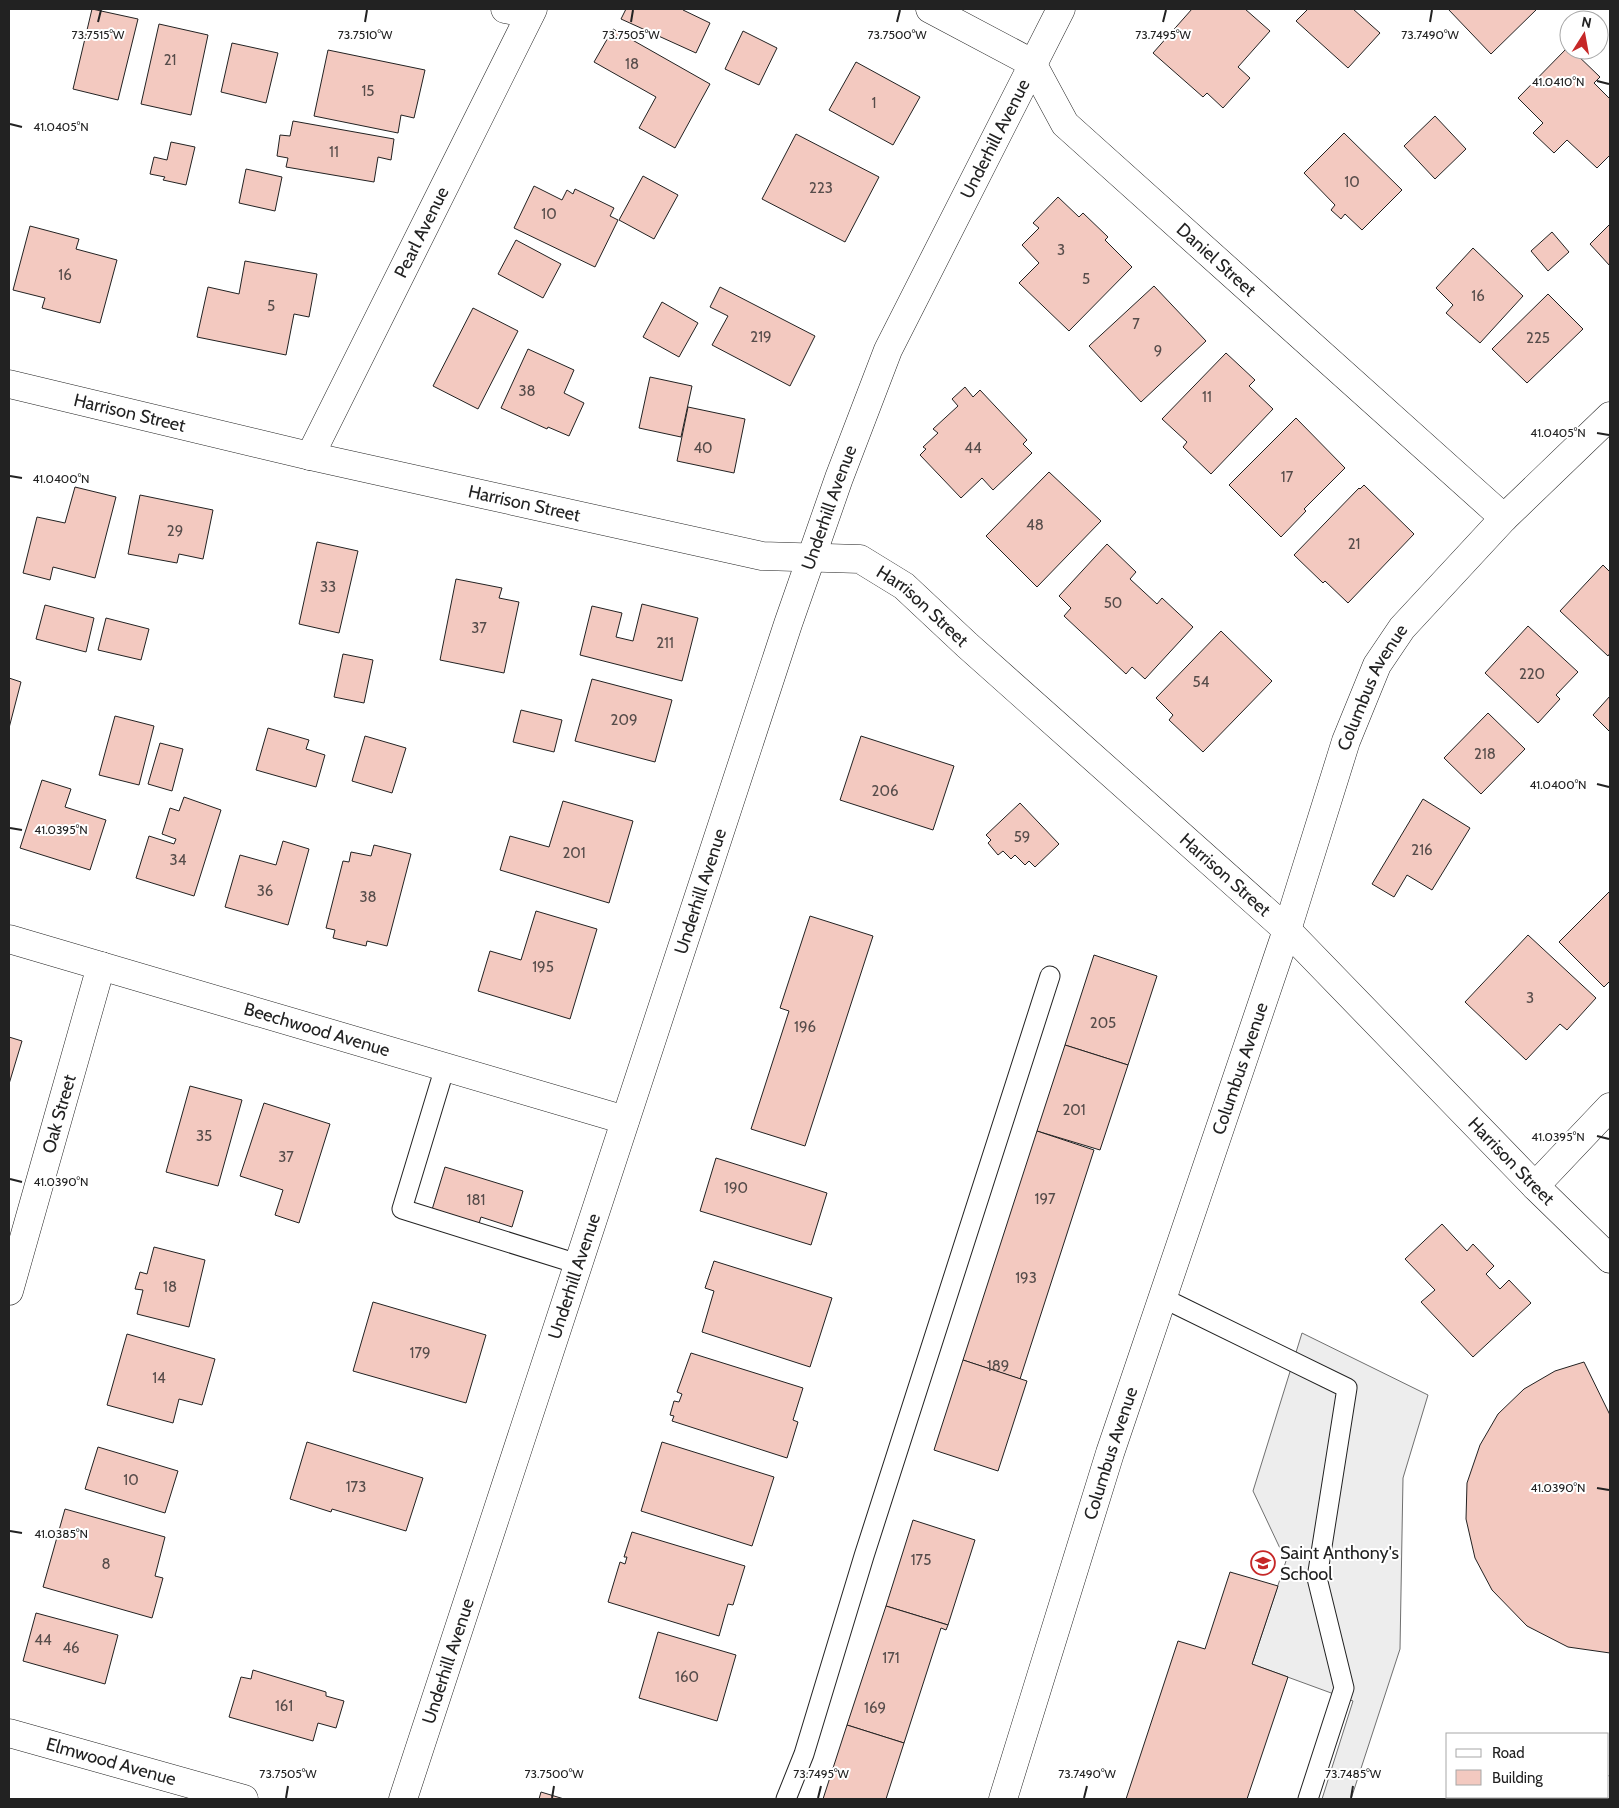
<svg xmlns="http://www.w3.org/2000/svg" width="1619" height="1808" viewBox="0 0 1619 1808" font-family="Cabin,sans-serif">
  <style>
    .parking { fill: #ededed; stroke: #6f6f6f }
    .building { fill: #f3c9c0; stroke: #222 }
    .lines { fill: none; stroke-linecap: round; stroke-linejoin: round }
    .lane-casing { stroke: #222; stroke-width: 21 }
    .street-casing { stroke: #222; stroke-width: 29 }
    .secondary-casing { stroke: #222; stroke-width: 29 }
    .lane { stroke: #fff; stroke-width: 19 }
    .street { stroke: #fff; stroke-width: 28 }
    .secondary { stroke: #fff; stroke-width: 28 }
    .ticks { fill: none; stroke: #222; stroke-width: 2 }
    .labels { text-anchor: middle; stroke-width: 4; stroke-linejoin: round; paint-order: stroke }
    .number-label { font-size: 15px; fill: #564c4a }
    .street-label { font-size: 18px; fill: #222; stroke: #fff }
    .poi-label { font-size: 18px; fill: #222; stroke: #fff; text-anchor: start }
    .ticks-label { font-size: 12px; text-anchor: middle; fill: #222; stroke: #fff; stroke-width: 4; stroke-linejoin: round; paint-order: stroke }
  </style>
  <rect width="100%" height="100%" fill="#fff"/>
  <path class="parking" d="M 1302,1333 L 1428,1395 L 1403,1478 L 1400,1649 L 1351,1799 L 1322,1799 L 1353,1701 L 1252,1664 L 1286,1561 L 1253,1491 Z"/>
  <g class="building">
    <path d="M 92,9 L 138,19 L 118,100 L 73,89 Z"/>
    <path d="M 626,9 L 684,9 L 683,10 L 710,23 L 696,53 L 621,19 Z"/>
    <path d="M 1192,9 L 1245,9 L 1270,31 L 1238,67 L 1250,78 L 1223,108 L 1207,93 L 1203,97 L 1153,53 Z"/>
    <path d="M 1308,9 L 1353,9 L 1380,33 L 1348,68 L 1296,21 Z"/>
    <path d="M 1448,9 L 1537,9 L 1491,54 Z"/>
    <path d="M 159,24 L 208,35 L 191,115 L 141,104 Z"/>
    <path d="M 613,29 L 710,84 L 675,148 L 639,128 L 656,97 L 594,62 Z"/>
    <path d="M 743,31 L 777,48 L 759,85 L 725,69 Z"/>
    <path d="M 232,43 L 278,53 L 266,103 L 221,92 Z"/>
    <path d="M 1568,47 L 1569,50 L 1572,50 L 1600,77 L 1594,83 L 1610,99 L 1610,155 L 1597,168 L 1567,140 L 1554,153 L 1533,133 L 1543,123 L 1518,98 Z"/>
    <path d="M 328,50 L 425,70 L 414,118 L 401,115 L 398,133 L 314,116 Z"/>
    <path d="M 856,62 L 920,97 L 893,145 L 829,110 Z"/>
    <path d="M 1435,116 L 1466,149 L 1435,179 L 1404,146 Z"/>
    <path d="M 293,121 L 394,139 L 391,160 L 378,157 L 374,182 L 286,167 L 288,158 L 277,156 L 280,135 L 290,136 Z"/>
    <path d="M 1344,133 L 1402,190 L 1362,230 L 1345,214 L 1341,219 L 1331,210 L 1335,205 L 1304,173 Z"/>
    <path d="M 796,134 L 879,177 L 845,242 L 762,199 Z"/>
    <path d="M 171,142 L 195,147 L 186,185 L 163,180 L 165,177 L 150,174 L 154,157 L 167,160 Z"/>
    <path d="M 246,169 L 282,177 L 275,211 L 239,203 Z"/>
    <path d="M 643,176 L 678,195 L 654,239 L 619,220 Z"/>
    <path d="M 534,186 L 562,200 L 567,190 L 573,194 L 575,189 L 614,208 L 610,216 L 618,220 L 595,267 L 514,228 Z"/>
    <path d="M 1058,197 L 1079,217 L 1083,213 L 1108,237 L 1105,240 L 1132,267 L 1069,331 L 1019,283 L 1039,263 L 1022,245 L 1039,228 L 1033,223 Z"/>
    <path d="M 1610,224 L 1610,266 L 1590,244 Z"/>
    <path d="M 30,226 L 79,239 L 76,249 L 117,260 L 100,323 L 42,308 L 45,298 L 13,290 Z"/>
    <path d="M 1552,232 L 1569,252 L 1548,271 L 1531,251 Z"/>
    <path d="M 516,240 L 561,264 L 543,298 L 498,274 Z"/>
    <path d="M 1473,248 L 1523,296 L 1480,343 L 1446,313 L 1453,305 L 1436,288 Z"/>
    <path d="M 245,261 L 317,274 L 309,317 L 294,314 L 286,355 L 197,337 L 208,287 L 239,294 Z"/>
    <path d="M 1154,286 L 1206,341 L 1141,402 L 1089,346 Z"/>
    <path d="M 720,287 L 815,336 L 790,386 L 712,345 L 728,316 L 710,307 Z"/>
    <path d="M 1548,294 L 1583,329 L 1527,383 L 1492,349 Z"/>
    <path d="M 662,302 L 698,323 L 679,357 L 643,337 Z"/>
    <path d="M 473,308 L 518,331 L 478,409 L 433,386 Z"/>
    <path d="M 528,349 L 574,370 L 564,393 L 584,403 L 569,436 L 548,427 L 547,429 L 501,408 Z"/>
    <path d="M 1226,353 L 1255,380 L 1249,386 L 1273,409 L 1211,474 L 1183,447 L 1187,442 L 1162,419 Z"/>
    <path d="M 650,377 L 692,386 L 681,437 L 639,428 Z"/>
    <path d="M 965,387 L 973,397 L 980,390 L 1027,440 L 1023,444 L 1032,453 L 993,490 L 982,478 L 961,498 L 920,455 L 926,449 L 923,447 L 938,433 L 933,429 L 958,406 L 952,399 Z"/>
    <path d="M 688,407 L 745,419 L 734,473 L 677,461 Z"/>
    <path d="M 1296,418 L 1345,468 L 1304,509 L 1306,511 L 1281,537 L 1229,485 Z"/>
    <path d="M 1049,472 L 1101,521 L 1037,587 L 986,536 Z"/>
    <path d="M 1364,485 L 1414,534 L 1348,603 L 1325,581 L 1323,583 L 1294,555 L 1359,488 L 1360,489 Z"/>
    <path d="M 75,487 L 116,497 L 95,578 L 53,567 L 50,580 L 23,573 L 37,517 L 65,523 Z"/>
    <path d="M 140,495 L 213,510 L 203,559 L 179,554 L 177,563 L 128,554 Z"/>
    <path d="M 317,542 L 358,551 L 339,633 L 299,624 Z"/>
    <path d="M 1107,544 L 1136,572 L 1130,579 L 1157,604 L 1162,598 L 1193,627 L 1145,679 L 1132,667 L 1126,674 L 1064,616 L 1071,608 L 1059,596 Z"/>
    <path d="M 1603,565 L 1610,572 L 1610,653 L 1608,656 L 1560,611 Z"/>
    <path d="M 456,579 L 502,588 L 499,598 L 519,602 L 504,673 L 440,660 Z"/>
    <path d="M 642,604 L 698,618 L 682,681 L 580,655 L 592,606 L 622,613 L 616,637 L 633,641 Z"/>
    <path d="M 45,605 L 94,618 L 86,652 L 36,639 Z"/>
    <path d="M 106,618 L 149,629 L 141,660 L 98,650 Z"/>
    <path d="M 1528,626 L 1578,672 L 1556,695 L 1560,699 L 1538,723 L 1485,673 Z"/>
    <path d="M 1221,631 L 1272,681 L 1203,752 L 1169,720 L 1173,715 L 1156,698 Z"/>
    <path d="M 343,654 L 373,660 L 364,703 L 334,697 Z"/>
    <path d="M 9,678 L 21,682 L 9,728 Z"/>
    <path d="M 592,679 L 672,700 L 655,762 L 575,741 Z"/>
    <path d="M 1610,696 L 1610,732 L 1593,715 Z"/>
    <path d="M 521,710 L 562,720 L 554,752 L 513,742 Z"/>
    <path d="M 1488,713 L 1525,749 L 1481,794 L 1444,758 Z"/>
    <path d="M 115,716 L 154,726 L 139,785 L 99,775 Z"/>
    <path d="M 268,728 L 309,740 L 306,749 L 325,755 L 316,787 L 256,770 Z"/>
    <path d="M 365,736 L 406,748 L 392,793 L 352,781 Z"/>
    <path d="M 861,736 L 954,766 L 933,830 L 840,800 Z"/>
    <path d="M 160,743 L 183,749 L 172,791 L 148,784 Z"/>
    <path d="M 42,780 L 71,789 L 65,807 L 106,820 L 90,870 L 20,848 Z"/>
    <path d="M 184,797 L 221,810 L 194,896 L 136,878 L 149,836 L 174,844 L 176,839 L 162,834 L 170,808 L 179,811 Z"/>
    <path d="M 1423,799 L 1470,828 L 1432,890 L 1407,875 L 1394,897 L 1372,884 Z"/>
    <path d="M 563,801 L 633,821 L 609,903 L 500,870 L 510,836 L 549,847 Z"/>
    <path d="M 1020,803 L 1059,844 L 1035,867 L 1029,861 L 1025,865 L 1015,855 L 1011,859 L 1003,851 L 998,855 L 988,843 L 991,840 L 986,835 Z"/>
    <path d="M 283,841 L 309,849 L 288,925 L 225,907 L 240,855 L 276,865 Z"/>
    <path d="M 374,845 L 411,854 L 387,946 L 367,941 L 366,946 L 333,938 L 335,930 L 326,928 L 343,861 L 349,862 L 351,852 L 371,856 Z"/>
    <path d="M 1610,891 L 1610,981 L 1604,987 L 1559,942 Z"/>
    <path d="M 536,911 L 597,929 L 570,1019 L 478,991 L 490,951 L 521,960 Z"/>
    <path d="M 810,916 L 873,936 L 805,1146 L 751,1129 L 789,1011 L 780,1008 Z"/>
    <path d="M 1528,935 L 1596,998 L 1567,1030 L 1560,1024 L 1526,1060 L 1465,1002 Z"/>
    <path d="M 1094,955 L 1157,976 L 1128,1065 L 1065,1045 Z"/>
    <path d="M 9,1037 L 22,1041 L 9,1084 Z"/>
    <path d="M 1065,1045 L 1128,1065 L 1100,1150 L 1037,1131 Z"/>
    <path d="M 190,1086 L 242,1100 L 218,1186 L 166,1172 Z"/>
    <path d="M 264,1103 L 330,1124 L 299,1223 L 275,1215 L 283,1190 L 240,1176 Z"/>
    <path d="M 1037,1131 L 1094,1150 L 1020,1379 L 963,1360 Z"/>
    <path d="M 716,1158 L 827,1193 L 811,1245 L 700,1211 Z"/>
    <path d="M 445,1167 L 523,1191 L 512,1227 L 481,1217 L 478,1227 L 431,1213 Z"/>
    <path d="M 1442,1224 L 1467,1251 L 1473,1244 L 1494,1266 L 1486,1274 L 1500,1289 L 1509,1280 L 1531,1303 L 1473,1357 L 1421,1302 L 1435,1290 L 1405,1259 Z"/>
    <path d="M 154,1247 L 205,1260 L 189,1327 L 137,1314 L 143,1290 L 135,1289 L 140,1272 L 147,1274 Z"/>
    <path d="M 714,1261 L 832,1298 L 810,1367 L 702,1332 L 714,1291 L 705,1288 Z"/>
    <path d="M 373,1302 L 486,1335 L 466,1403 L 353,1371 Z"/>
    <path d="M 127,1334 L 215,1359 L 202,1405 L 179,1399 L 173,1423 L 107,1405 Z"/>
    <path d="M 691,1353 L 803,1388 L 793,1420 L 798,1422 L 787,1458 L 672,1421 L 674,1416 L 670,1415 L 674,1401 L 679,1402 L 682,1394 L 677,1392 Z"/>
    <path d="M 963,1360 L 1027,1381 L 998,1471 L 934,1450 Z"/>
    <path d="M 1584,1362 L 1610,1415 L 1610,1653 L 1568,1647 L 1527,1626 L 1492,1590 L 1475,1558 L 1466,1519 L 1467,1483 L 1480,1445 L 1498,1414 L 1524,1389 L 1555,1371 Z"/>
    <path d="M 307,1442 L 423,1478 L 406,1531 L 332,1509 L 331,1512 L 290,1499 Z"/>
    <path d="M 662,1442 L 774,1477 L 752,1546 L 641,1511 Z"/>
    <path d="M 98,1447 L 178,1471 L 165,1513 L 85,1489 Z"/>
    <path d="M 65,1509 L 165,1537 L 155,1576 L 163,1578 L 152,1618 L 43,1587 Z"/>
    <path d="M 913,1520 L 975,1540 L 948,1625 L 886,1606 Z"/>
    <path d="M 632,1532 L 745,1566 L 733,1605 L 728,1604 L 719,1636 L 608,1602 L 620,1562 L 625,1564 L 627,1557 L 624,1557 Z"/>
    <path d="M 1230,1572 L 1278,1586 L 1252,1664 L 1288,1677 L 1247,1799 L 1126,1799 L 1178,1641 L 1205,1649 Z"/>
    <path d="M 886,1606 L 948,1625 L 946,1630 L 941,1628 L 904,1743 L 847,1725 Z"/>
    <path d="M 36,1613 L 118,1635 L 105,1684 L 23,1661 Z"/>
    <path d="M 658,1632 L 736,1655 L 717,1721 L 639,1698 Z"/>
    <path d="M 253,1670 L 326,1692 L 326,1696 L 344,1701 L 336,1728 L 318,1723 L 313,1741 L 229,1717 L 241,1677 L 251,1679 Z"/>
    <path d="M 847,1725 L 904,1743 L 886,1799 L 823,1799 Z"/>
    <path d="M 541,1792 L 564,1799 L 539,1799 Z"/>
  </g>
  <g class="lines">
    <g class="lane-casing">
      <g id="lane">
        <path d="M 445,1067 L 402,1209 L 578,1264"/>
        <path d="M 1163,1298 L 1347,1388 L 1317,1578 L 1344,1688 L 1308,1799"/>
        <path d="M 786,1799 L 804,1754 L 864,1556 L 1050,976"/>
      </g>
    </g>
    <g class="street-casing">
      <g id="street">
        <path d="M 505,9 L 530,14"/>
        <path id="s1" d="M 930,9 L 1032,63 L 1065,124 L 1504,518"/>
        <path id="s2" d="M 9,384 L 310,456 L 762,556 L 860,559 L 904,586 L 967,645 L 1287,930 L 1535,1186 L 1610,1259"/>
        <path id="s3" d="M 310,456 L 533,9"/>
        <path id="s4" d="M 9,939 L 625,1120"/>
        <path d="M 1535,1186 L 1610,1107"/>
        <path id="s5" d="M 9,1291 L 101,966"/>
        <path id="s6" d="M 9,1733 L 244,1799"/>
        <path d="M 1608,1793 L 1610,1790"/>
        <path id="s7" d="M 1003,1799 L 1110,1453 L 1287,930 L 1346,741 L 1377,665 L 1402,628 L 1504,518 L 1610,416"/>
      </g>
    </g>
    <g class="secondary-casing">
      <g id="secondary">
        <path id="s8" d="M 403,1799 L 788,624 L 839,478 L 888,350 L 1061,9"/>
      </g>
    </g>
    <use href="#lane" class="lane"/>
    <use href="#street" class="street"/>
    <use href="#secondary" class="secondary"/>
  </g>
  <path class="ticks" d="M 98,22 L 101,10M 365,22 L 367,10M 631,22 L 633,10M 897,22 L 900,10M 1163,22 L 1166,10M 1430,22 L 1432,10M 1597,81 L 1609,84M 10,124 L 22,127M 1597,433 L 1609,435M 10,476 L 22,478M 1597,784 L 1609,787M 10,828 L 22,830M 1597,1136 L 1609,1139M 10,1179 L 22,1182M 1597,1488 L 1609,1490M 10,1531 L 22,1533M 286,1798 L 288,1786M 552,1798 L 554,1786M 818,1798 L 821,1786M 1084,1798 L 1087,1786M 1351,1798 L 1353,1786"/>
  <defs>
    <g id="school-ring" transform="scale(1.25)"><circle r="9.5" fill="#fff" stroke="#c62828" stroke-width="1.5"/><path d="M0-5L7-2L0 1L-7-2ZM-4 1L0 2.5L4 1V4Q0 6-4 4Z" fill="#c62828"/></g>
  </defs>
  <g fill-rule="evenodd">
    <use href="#school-ring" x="1263" y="1563"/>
  </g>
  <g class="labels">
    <g class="number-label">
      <text x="170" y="65">21</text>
      <text x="632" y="69">18</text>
      <text x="368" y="96">15</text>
      <text x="874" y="108">1</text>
      <text x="334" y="157">11</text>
      <text x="1352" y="187">10</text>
      <text x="821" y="193">223</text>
      <text x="549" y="219">10</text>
      <text x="1061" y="255">3</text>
      <text x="65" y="280">16</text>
      <text x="1086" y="284">5</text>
      <text x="1478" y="301">16</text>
      <text x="271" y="311">5</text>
      <text x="1136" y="329">7</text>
      <text x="761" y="342">219</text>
      <text x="1538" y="343">225</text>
      <text x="1158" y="356">9</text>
      <text x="527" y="396">38</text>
      <text x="1207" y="402">11</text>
      <text x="703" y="453">40</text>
      <text x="973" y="453">44</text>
      <text x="1287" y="482">17</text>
      <text x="1035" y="530">48</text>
      <text x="175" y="536">29</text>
      <text x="1354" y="549">21</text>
      <text x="328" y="592">33</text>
      <text x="1113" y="608">50</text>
      <text x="479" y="633">37</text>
      <text x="665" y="648">211</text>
      <text x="1532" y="679">220</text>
      <text x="1201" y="687">54</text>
      <text x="624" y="725">209</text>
      <text x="1485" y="759">218</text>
      <text x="885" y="796">206</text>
      <text x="1022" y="842">59</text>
      <text x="1422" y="855">216</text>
      <text x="574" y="858">201</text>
      <text x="178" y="865">34</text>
      <text x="265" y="896">36</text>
      <text x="368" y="902">38</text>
      <text x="543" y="972">195</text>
      <text x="1530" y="1003">3</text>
      <text x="1103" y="1028">205</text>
      <text x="805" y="1032">196</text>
      <text x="1074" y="1115">201</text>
      <text x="204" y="1141">35</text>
      <text x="286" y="1162">37</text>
      <text x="736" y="1193">190</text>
      <text x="1045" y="1204">197</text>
      <text x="476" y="1205">181</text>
      <text x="1026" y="1283">193</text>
      <text x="170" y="1292">18</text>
      <text x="420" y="1358">179</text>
      <text x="998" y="1371">189</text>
      <text x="159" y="1383">14</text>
      <text x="131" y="1485">10</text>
      <text x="356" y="1492">173</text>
      <text x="921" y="1565">175</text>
      <text x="106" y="1569">8</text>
      <text x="43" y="1645">44</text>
      <text x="71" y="1653">46</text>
      <text x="891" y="1663">171</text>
      <text x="687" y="1682">160</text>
      <text x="284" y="1711">161</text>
      <text x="875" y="1713">169</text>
    </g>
    <g class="street-label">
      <text dy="6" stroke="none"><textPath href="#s8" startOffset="1765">Underhill Avenue</textPath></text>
      <text dy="6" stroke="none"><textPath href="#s3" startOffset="250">Pearl Avenue</textPath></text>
      <text dy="6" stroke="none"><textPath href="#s1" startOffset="388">Daniel Street</textPath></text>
      <text dy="6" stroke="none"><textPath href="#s2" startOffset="124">Harrison Street</textPath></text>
      <text dy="6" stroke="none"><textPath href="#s2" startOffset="529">Harrison Street</textPath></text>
      <text dy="6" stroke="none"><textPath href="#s8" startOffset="1360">Underhill Avenue</textPath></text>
      <text dy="6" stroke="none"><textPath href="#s2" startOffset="949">Harrison Street</textPath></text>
      <text dy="6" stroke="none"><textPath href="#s7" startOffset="1172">Columbus Avenue</textPath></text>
      <text dy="6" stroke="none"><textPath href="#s2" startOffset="1354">Harrison Street</textPath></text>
      <text dy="6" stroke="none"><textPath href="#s8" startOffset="955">Underhill Avenue</textPath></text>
      <text dy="6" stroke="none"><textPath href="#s4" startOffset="321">Beechwood Avenue</textPath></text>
      <text dy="6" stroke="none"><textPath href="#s7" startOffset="768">Columbus Avenue</textPath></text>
      <text dy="6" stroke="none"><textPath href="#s5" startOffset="184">Oak Street</textPath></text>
      <text dy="6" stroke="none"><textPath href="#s2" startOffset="1759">Harrison Street</textPath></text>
      <text dy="6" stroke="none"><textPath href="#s8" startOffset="550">Underhill Avenue</textPath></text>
      <text dy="6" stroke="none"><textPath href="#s7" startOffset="362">Columbus Avenue</textPath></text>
      <text dy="6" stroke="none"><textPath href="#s8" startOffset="145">Underhill Avenue</textPath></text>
      <text dy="6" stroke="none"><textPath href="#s6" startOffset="106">Elmwood Avenue</textPath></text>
    </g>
    <g class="poi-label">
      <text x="1280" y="1559">Saint Anthony's<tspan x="1280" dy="21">School</tspan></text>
    </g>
  </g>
  <g class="ticks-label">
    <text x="98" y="39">73.7515°W</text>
    <text x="365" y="39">73.7510°W</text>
    <text x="631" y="39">73.7505°W</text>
    <text x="897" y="39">73.7500°W</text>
    <text x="1163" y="39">73.7495°W</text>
    <text x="1430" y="39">73.7490°W</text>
    <text x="1558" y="86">41.0410°N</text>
    <text x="61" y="131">41.0405°N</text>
    <text x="1558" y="437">41.0405°N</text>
    <text x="61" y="483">41.0400°N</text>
    <text x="1558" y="789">41.0400°N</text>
    <text x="61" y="834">41.0395°N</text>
    <text x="1558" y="1141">41.0395°N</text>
    <text x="61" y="1186">41.0390°N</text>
    <text x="1558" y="1492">41.0390°N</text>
    <text x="61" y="1538">41.0385°N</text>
    <text x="288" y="1778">73.7505°W</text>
    <text x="554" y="1778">73.7500°W</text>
    <text x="821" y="1778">73.7495°W</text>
    <text x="1087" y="1778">73.7490°W</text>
    <text x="1353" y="1778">73.7485°W</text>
  </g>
  <rect width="1619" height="1808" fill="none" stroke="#222222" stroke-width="20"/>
  <rect x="1446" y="1733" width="162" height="65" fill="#ffffff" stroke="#a7a7a7"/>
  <rect x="1456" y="1749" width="25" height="8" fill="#ffffff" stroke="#a7a7a7"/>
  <text x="1492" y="1758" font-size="15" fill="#222222">Road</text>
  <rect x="1456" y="1770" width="25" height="15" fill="#f3c9c0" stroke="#a7a7a7"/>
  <text x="1492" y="1783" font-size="15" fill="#222222">Building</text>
  <g transform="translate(1584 35) rotate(11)"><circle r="24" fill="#ffffff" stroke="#a7a7a7"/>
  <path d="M0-4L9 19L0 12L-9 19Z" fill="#c62828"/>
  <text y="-8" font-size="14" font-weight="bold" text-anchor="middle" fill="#222222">N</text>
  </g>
</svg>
